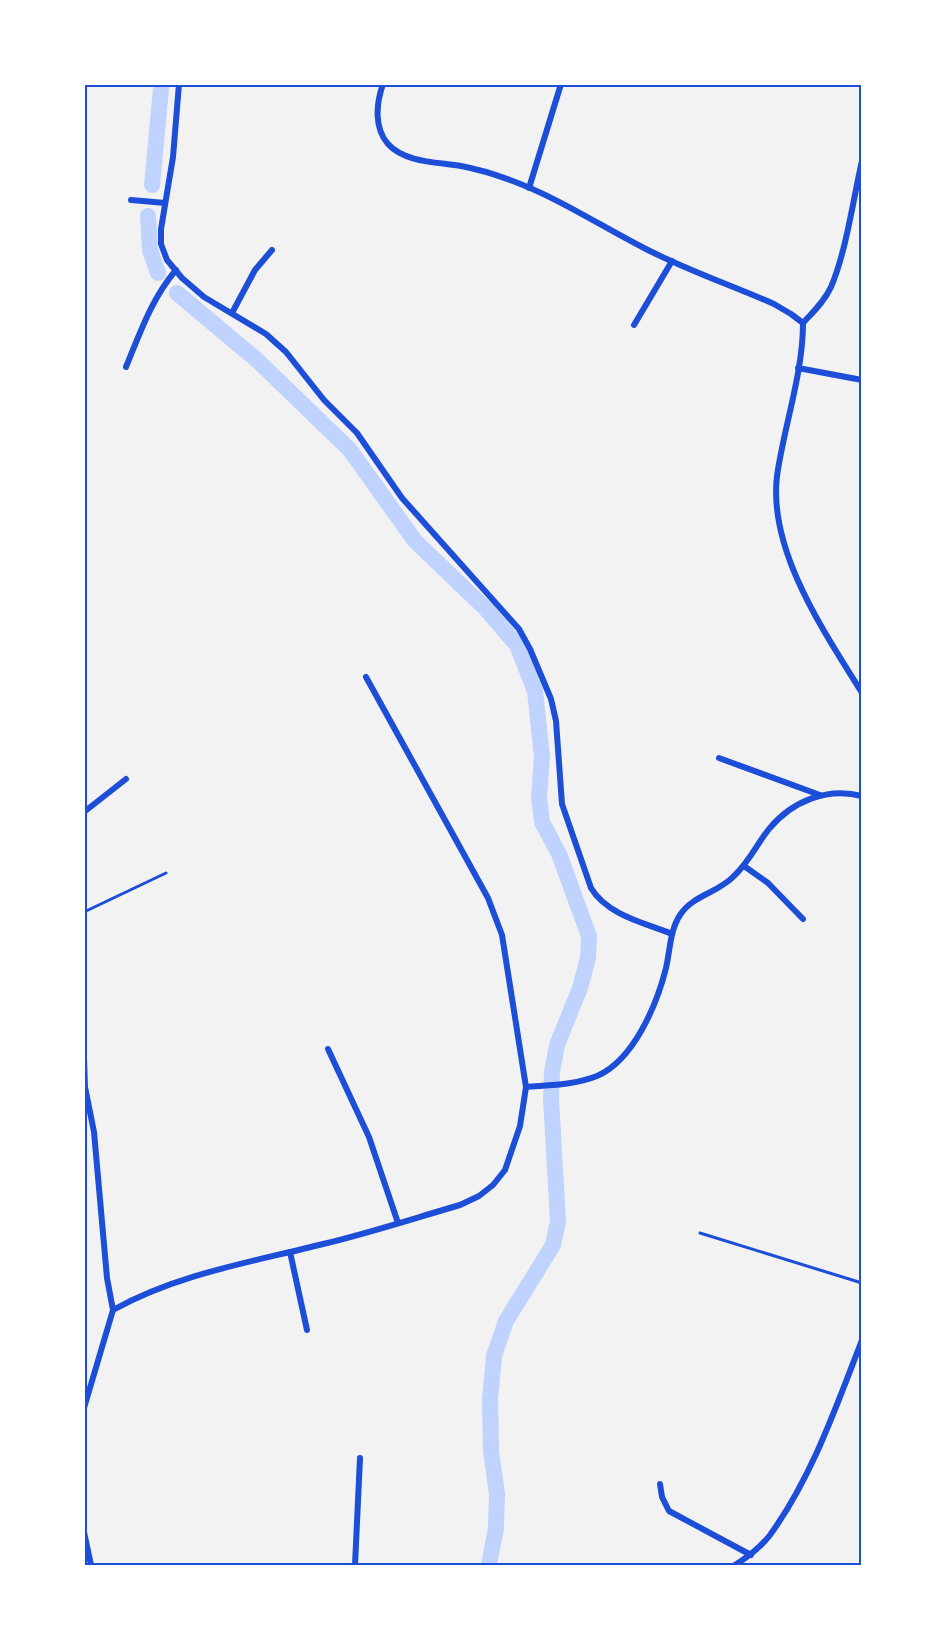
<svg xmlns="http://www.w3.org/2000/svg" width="946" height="1649" viewBox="0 0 946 1649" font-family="'Alegreya Sans',sans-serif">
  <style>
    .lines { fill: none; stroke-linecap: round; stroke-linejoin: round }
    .canal { stroke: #bfd3fe; stroke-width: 16 }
    .path { stroke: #1d4ed8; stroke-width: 3 }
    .minor { stroke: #1d4ed8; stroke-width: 6 }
    .neatline { fill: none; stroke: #1d4ed8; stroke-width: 2 }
  </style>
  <rect width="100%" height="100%" fill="#f2f2f2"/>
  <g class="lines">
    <g class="canal">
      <path d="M 152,185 L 161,89"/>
      <path d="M 148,216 L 150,250 L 158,273"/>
      <path d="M 177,293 L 257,360 L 350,450 L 415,541 L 486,609 L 517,645 L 535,691 L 542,757 L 539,797 L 542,822 L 559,854 L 589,936 L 588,958 L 580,988 L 557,1045 L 552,1072 L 551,1099 L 558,1221 L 553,1245 L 506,1321 L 494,1356 L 490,1399 L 491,1451 L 497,1494 L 496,1528 L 489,1565"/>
    </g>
    <g class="path">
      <path d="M 84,912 L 166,873"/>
      <path d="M 700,1233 L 862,1283"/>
    </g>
    <g class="minor">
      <path d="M 179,84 L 173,157 L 161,229 L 161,244 L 167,260 L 182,278 L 204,297 L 266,334 L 286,352 L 324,400 L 357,433 L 402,498 L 519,629 L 530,649 L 551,699 L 556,721 L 562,804 L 591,888 C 607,915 645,923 672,934"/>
      <path d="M 383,84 C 376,104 374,128 388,144 C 405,163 439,162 461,166 C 477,169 494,174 510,180 C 557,197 599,225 644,248 C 686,270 731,285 774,304 L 791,314 L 803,323 C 803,374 784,426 777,476 C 768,551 825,633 862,693"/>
      <path d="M 529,188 L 561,84"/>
      <path d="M 131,200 L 165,203"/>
      <path d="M 232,313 L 255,270 L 272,250"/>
      <path d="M 803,323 C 813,312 824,302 831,287 C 846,252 853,200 862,161"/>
      <path d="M 634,325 L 672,261"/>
      <path d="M 126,367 C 140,333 152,298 176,270"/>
      <path d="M 798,368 L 862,380"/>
      <path d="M 719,758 L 820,795"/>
      <path d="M 84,812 L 126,779"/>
      <path d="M 744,866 L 768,883 L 803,919"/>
      <path d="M 328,1049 L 369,1137 L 398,1223"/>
      <path d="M 84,1058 L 85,1087 L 94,1132 L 107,1278 L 113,1310"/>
      <path d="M 526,1087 C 549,1085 575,1085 597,1076 C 634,1060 657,1004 666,968 C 670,951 670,930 680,915 C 693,895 718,893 734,876 C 749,862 757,844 769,829 C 792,801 827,787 862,796"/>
      <path d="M 290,1252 L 307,1330"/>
      <path d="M 84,1408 L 113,1310 C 177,1274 252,1262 323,1244 C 369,1233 415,1218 460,1205 L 479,1196 L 493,1185 L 505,1170 L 520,1126 L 526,1087 L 502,935 L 488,898 L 366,677"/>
      <path d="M 660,1484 L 662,1497 L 669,1511 L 751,1555"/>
      <path d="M 84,1532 L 91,1565"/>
      <path d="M 355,1565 L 360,1458"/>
      <path d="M 735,1565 C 748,1557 760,1548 770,1535 C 812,1477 836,1407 862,1340"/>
    </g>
  </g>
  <rect width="946" height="1649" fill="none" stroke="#ffffff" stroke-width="171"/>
  <rect x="86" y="86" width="774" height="1478" class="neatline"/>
</svg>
